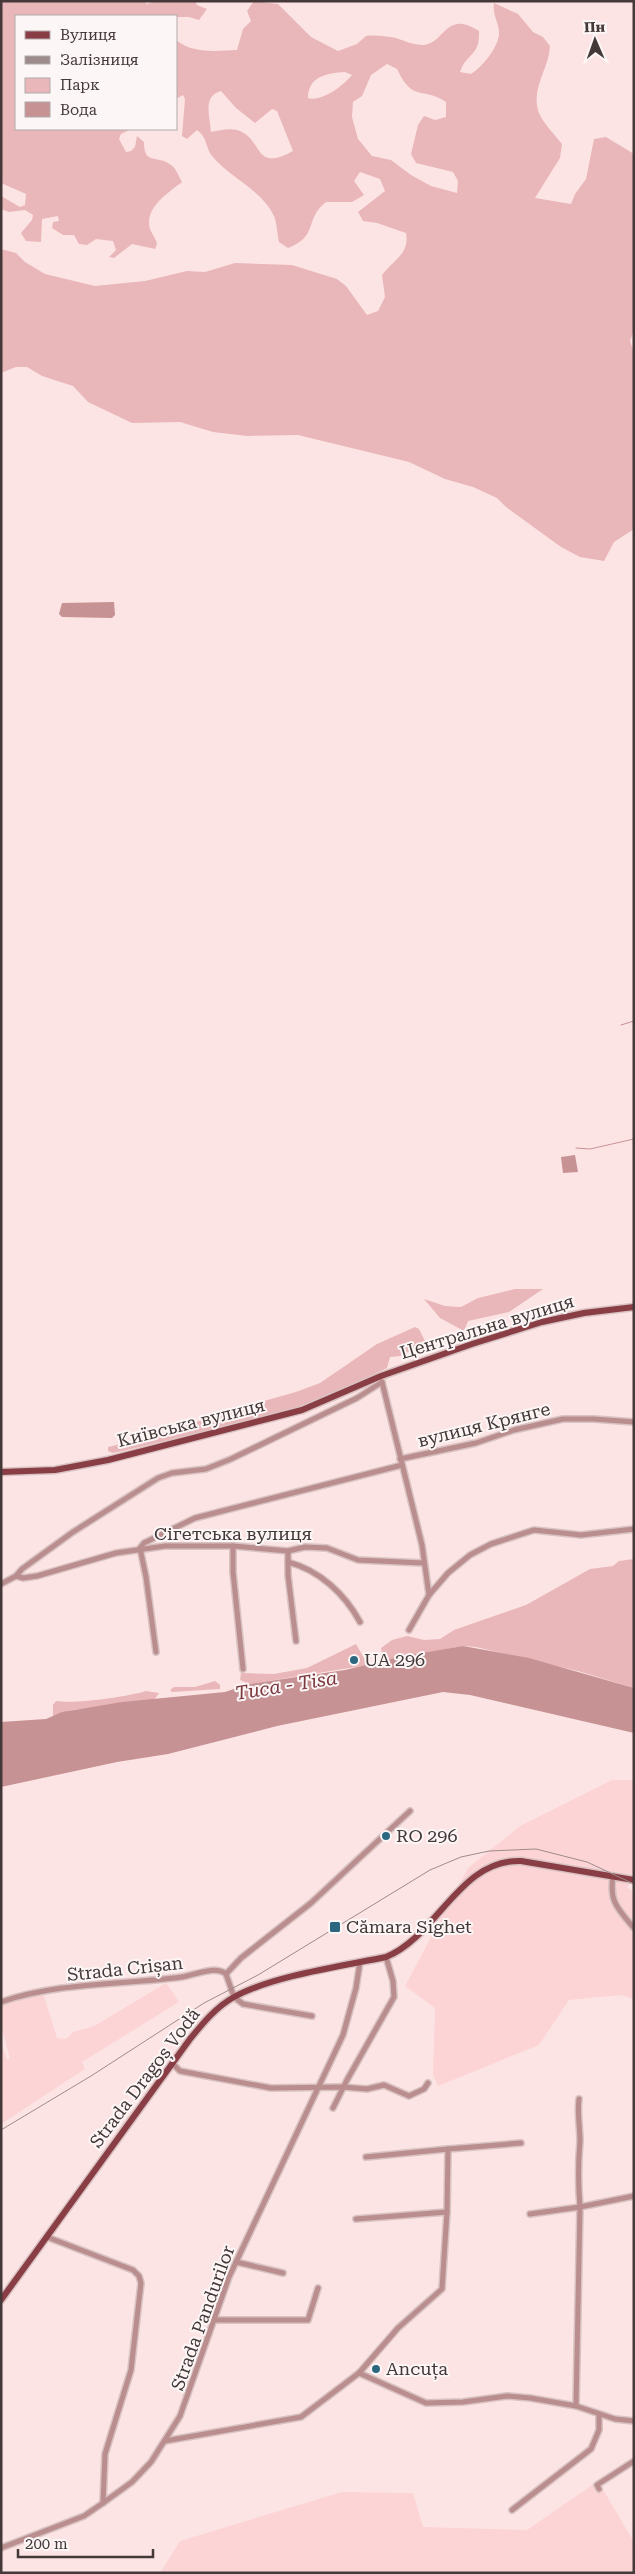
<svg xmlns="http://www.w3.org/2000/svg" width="635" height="2574" viewBox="0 0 635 2574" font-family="'Roboto Serif',serif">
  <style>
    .built { fill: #fcd4d6 }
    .green { fill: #e9b7b9; fill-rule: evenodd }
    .water { fill: #c69294 }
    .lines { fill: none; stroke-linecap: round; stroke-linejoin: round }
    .stream { stroke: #c69294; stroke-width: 1 }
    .minor-casing { stroke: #d8c2c2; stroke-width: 8 }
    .major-casing { stroke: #d8c2c2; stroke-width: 9 }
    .minor { stroke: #ba8d8e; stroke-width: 5 }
    .major { stroke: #893d44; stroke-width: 6 }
    .rail { stroke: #9d8b8b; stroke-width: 1 }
    .poi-dot { fill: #2b687f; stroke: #fcf6f6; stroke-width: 2 }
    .labels { text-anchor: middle; stroke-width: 4; stroke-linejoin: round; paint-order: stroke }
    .street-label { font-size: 18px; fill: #443838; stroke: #fcf6f6 }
    .poi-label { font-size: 18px; fill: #443838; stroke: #fcf6f6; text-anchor: start }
    .water-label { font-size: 19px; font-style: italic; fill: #7a373e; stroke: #fcf6f6 }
  </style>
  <rect width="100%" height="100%" fill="#fde4e4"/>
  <g class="built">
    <path d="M 612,1780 L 634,1780 L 634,1880 L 627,1887 L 634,1892 L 634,1999 L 621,1995 L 569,2000 L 539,2045 L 438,2086 L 433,2075 L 435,2008 L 405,1986 L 468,1868 L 520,1826 Z"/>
    <path d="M 166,1983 L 179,2002 L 82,2062 L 85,2069 L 1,2124 L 1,2044 L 7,2059 L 10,2059 L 1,2024 L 1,2005 L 43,1993 L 57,2038 L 66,2039 L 73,2032 L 94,2026 Z"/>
    <path d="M 598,2481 L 634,2542 L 634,2573 L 160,2573 L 180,2541 L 342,2492 L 413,2493 L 423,2527 L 527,2530 Z"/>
  </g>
  <g class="green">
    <path d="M 1,1 L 144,1 L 147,4 L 155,1 L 195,1 L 197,5 L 207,9 L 199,20 L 189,17 L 177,17 L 176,19 L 176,16 L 16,16 L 16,129 L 131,129 L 121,134 L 119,139 L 126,152 L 131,151 L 135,147 L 137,136 L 144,142 C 144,166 157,154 171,165 C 176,168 179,177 182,182 C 168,193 144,208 150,229 C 152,234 156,239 157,244 L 155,249 L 132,244 L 114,258 L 109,257 L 116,250 L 113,241 L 96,239 L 87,245 L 79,244 L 74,235 L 63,235 L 52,228 L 53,222 L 59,221 L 58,216 L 42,219 L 41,242 L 26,241 L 21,233 L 32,220 L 33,215 L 25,210 L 9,212 L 1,209 L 1,196 L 20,207 L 25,205 L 26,194 L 1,183 Z"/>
    <path d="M 254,1 L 278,4 L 311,37 L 338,51 L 357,44 L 366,36 C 376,35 386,36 396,38 C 405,41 413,45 423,45 C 445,44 445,9 479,31 C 480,57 467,52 460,72 L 471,74 C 482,67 497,49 499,35 C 500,24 492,16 494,3 L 518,14 L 533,32 L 543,37 L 550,46 C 549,69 530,89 539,113 C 543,123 555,135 562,144 L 560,158 L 535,198 L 571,204 L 575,194 L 586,179 L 594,139 L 606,137 L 634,154 L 634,330 L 630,341 L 634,353 L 634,529 L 614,542 L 604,561 L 580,557 L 561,547 L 506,507 L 497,498 L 473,487 L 445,479 L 409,462 L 298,435 L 247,436 L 213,432 L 180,422 L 132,423 L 88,402 L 73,386 L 42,376 L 27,367 L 16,367 L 1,373 L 1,249 L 16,253 L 25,262 L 45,274 L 95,286 L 145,281 L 187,271 L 205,272 L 235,263 L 292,265 L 337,279 L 346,286 L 367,315 L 378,311 L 385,297 L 382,275 C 393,260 410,254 406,233 L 377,223 L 363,221 L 358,212 L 385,191 L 380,179 L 360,172 L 354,181 L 364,195 L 352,202 L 326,202 C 304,219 319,236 288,248 L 279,242 C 277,234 277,223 274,216 C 261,189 230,178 212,156 C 205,147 208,138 197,130 L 187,139 L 182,136 L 185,99 L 183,95 L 176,99 L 176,40 C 193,54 216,51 237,50 L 243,29 L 251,21 L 247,11 ZM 387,64 L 397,69 C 413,103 422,86 446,102 L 446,117 L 435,120 L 424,116 L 418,125 L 411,154 L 416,163 L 453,172 L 458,181 L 457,193 L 431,186 L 411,175 L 391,160 L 372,156 L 358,139 L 352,117 L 353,102 L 362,96 L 371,75 ZM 345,72 L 352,75 C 343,86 322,102 308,98 C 308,77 326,73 345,72 ZM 221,91 L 236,108 L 255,123 L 272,109 L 277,111 L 293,151 C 255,172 263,143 242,132 C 233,127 221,130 211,132 C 210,117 202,96 221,91 Z"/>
    <path d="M 515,1289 L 543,1289 L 509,1312 L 468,1321 L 464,1331 L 440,1318 L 424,1299 L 445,1306 L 461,1307 L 478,1298 Z"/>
    <path d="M 415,1327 L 419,1329 L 426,1343 L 400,1356 L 390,1357 L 387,1368 L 345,1388 L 293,1409 L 140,1447 L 113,1453 L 108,1451 L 108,1447 L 158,1435 L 231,1410 L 296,1392 L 320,1383 L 377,1344 Z"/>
    <path d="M 634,1559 L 634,1688 L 578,1671 L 476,1647 L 463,1646 L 383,1661 L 381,1648 L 392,1640 L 407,1636 L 424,1640 L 440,1639 L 454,1630 L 526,1605 L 590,1569 L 613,1566 L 619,1561 Z"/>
    <path d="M 356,1644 L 368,1665 L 249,1684 L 240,1680 L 241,1673 L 274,1674 L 307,1668 Z"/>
    <path d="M 215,1681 L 220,1685 L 220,1689 L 172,1692 L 170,1690 L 174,1687 L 195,1687 Z"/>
    <path d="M 146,1691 L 159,1693 L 154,1700 L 72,1710 L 53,1717 L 53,1705 L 56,1701 C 76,1704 126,1697 146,1691 Z"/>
  </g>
  <g class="water">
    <path d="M 114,602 L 115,615 L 112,618 L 62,617 L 59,614 L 62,603 Z"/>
    <path d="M 575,1155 L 578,1172 L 563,1173 L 561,1157 Z"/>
    <path d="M 463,1646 L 529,1658 L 634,1688 L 634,1733 L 470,1695 L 443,1692 L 277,1726 L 168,1754 L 117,1762 L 1,1787 L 1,1722 L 46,1719 L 62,1712 L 122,1702 L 225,1692 L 249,1684 L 345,1670 L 399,1657 Z"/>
  </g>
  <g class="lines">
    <g class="stream">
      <path d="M 621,1025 L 634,1021"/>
      <path d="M 576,1148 L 590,1149 L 634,1139"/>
    </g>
    <g class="minor-casing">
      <g id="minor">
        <path d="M 382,1382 L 422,1545 L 429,1595"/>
        <path d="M 400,1459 L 476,1443 L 514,1430 L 563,1419 L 594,1419 L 634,1422"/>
        <path d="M 233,1546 L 233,1572 L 243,1669"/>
        <path d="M 288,1551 L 288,1575 L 296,1641"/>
        <path d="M 288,1562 C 319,1570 345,1594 360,1622"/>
        <path d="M 16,1576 L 23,1578 L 37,1576 L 116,1553 L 165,1546 L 233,1546 L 288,1551 L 305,1547 L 327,1548 L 358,1560 L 423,1563"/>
        <path d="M 1,1584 L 16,1576 L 22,1569 L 73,1532 L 158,1478 L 172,1473 L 206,1469 L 231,1459 L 357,1398 L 382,1382"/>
        <path d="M 409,1630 L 429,1595 L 448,1573 L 470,1555 L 491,1544 L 534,1530 L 581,1535 L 634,1529"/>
        <path d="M 156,1652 L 146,1577 L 140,1548 L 144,1543 L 195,1518 L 402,1465"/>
        <path d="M 613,1876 C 609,1902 618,1909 634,1928"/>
        <path d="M 226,1974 L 241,1958 L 311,1903 L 410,1811"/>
        <path d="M 1,2002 C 58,1982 123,1985 182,1977 C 195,1975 215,1965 226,1974 L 234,1997 L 243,2004 L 312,2016"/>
        <path d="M 173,2064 L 180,2071 L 271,2088 L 343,2087 L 367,2089 L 384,2085 L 409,2096 L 424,2089 L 428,2083"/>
        <path d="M 333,2108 L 347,2080 L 394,1997 L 393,1981 L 386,1957"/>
        <path d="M 521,2143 L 448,2149 L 447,2212 L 442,2289 L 398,2328 L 359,2373 L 426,2403 L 463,2402 L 507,2396 L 530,2398 L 576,2406 L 615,2419 L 634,2421"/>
        <path d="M 366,2157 L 448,2149"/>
        <path d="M 530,2214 L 580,2207 C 578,2184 578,2164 580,2141 C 580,2127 577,2113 579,2099"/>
        <path d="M 356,2219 L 447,2212"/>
        <path d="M 47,2237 L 133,2270 L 139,2276 L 141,2283 L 131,2370 L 105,2454 L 103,2503"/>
        <path d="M 236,2262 L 283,2273"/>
        <path d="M 215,2320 L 308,2320 L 318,2288"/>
        <path d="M 576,2406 L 580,2207 L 634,2196"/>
        <path d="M 165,2441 L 301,2417 L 359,2373"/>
        <path d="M 599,2489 L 597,2485 L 600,2483 L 634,2461"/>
        <path d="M 512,2510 L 591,2449 L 599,2430 L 599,2414"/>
        <path d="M 1,2548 L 84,2516 L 103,2503 L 132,2482 L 151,2462 L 180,2416 L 229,2277 L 343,2035 L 356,1988 L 360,1962"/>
      </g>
    </g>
    <g class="major-casing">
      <g id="major">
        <path d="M 1,1472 L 55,1470 L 108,1460 L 302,1410 L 381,1376 L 472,1344 L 542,1322 L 584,1313 L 634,1307"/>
        <path d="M 1,2300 L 190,2039 C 203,2023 216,2007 234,1997 C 272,1976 342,1966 386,1957 C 438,1936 459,1859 521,1861 L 634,1880"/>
      </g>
    </g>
    <use href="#minor" class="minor"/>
    <use href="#major" class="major"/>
    <path class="rail" d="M 1,2130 L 91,2076 L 204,2003 L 258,1975 L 430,1870 L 461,1857 L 489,1851 L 536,1849 L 587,1862 L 634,1884"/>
  </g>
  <g class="poi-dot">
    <circle cx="354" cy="1660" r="5"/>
    <circle cx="386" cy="1836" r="5"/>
    <rect x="329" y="1921" width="12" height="12" rx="2.5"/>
    <circle cx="376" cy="2369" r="5"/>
  </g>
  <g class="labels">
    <g class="street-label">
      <text transform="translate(487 1327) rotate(-17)" y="6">Центральна вулиця</text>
      <text transform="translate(191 1423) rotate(-14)" y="6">Київська вулиця</text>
      <text transform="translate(484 1425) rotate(-14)" y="6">вулиця Крянге</text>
      <text x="233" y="1540">Сігетська вулиця</text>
      <text transform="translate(125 1969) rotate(-6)" y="6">Strada Crișan</text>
      <text transform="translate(145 2078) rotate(-53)" y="6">Strada Dragoș Vodă</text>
      <text transform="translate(203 2318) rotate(-70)" y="6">Strada Pandurilor</text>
    </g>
    <g class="poi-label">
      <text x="364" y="1666">UA 296</text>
      <text x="396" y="1842">RO 296</text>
      <text x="346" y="1933">Cămara Sighet</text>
      <text x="386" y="2375">Ancuța</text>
    </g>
    <g class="water-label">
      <text transform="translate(286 1685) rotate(-9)" y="7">Тиса - Tisa</text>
    </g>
  </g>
  <rect width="635" height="2574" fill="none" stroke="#443838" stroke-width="5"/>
  <rect x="15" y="15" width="162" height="115" fill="#fcf6f6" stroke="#b2aaaa"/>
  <rect x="25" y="31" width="25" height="8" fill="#893d44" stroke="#b2aaaa"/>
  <text x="60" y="40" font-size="15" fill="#443838">Вулиця</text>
  <rect x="25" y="56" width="25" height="8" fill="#9d8b8b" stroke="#b2aaaa"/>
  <text x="60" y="65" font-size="15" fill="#443838">Залізниця</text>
  <rect x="25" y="78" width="25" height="15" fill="#e9b7b9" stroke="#b2aaaa"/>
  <text x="60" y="90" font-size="15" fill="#443838">Парк</text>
  <rect x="25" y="102" width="25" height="15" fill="#c69294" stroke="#b2aaaa"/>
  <text x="60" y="115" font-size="15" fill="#443838">Вода</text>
  <g transform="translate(595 40) rotate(358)" stroke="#fcf6f6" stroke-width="4" paint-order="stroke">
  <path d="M0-4L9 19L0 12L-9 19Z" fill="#443838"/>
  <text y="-8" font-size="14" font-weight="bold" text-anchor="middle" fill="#443838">Пн</text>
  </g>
  <path d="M18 2549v8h135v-8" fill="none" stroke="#443838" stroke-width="2.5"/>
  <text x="25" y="2549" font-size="15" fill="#443838" stroke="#fcf6f6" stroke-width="4" paint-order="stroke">200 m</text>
</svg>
